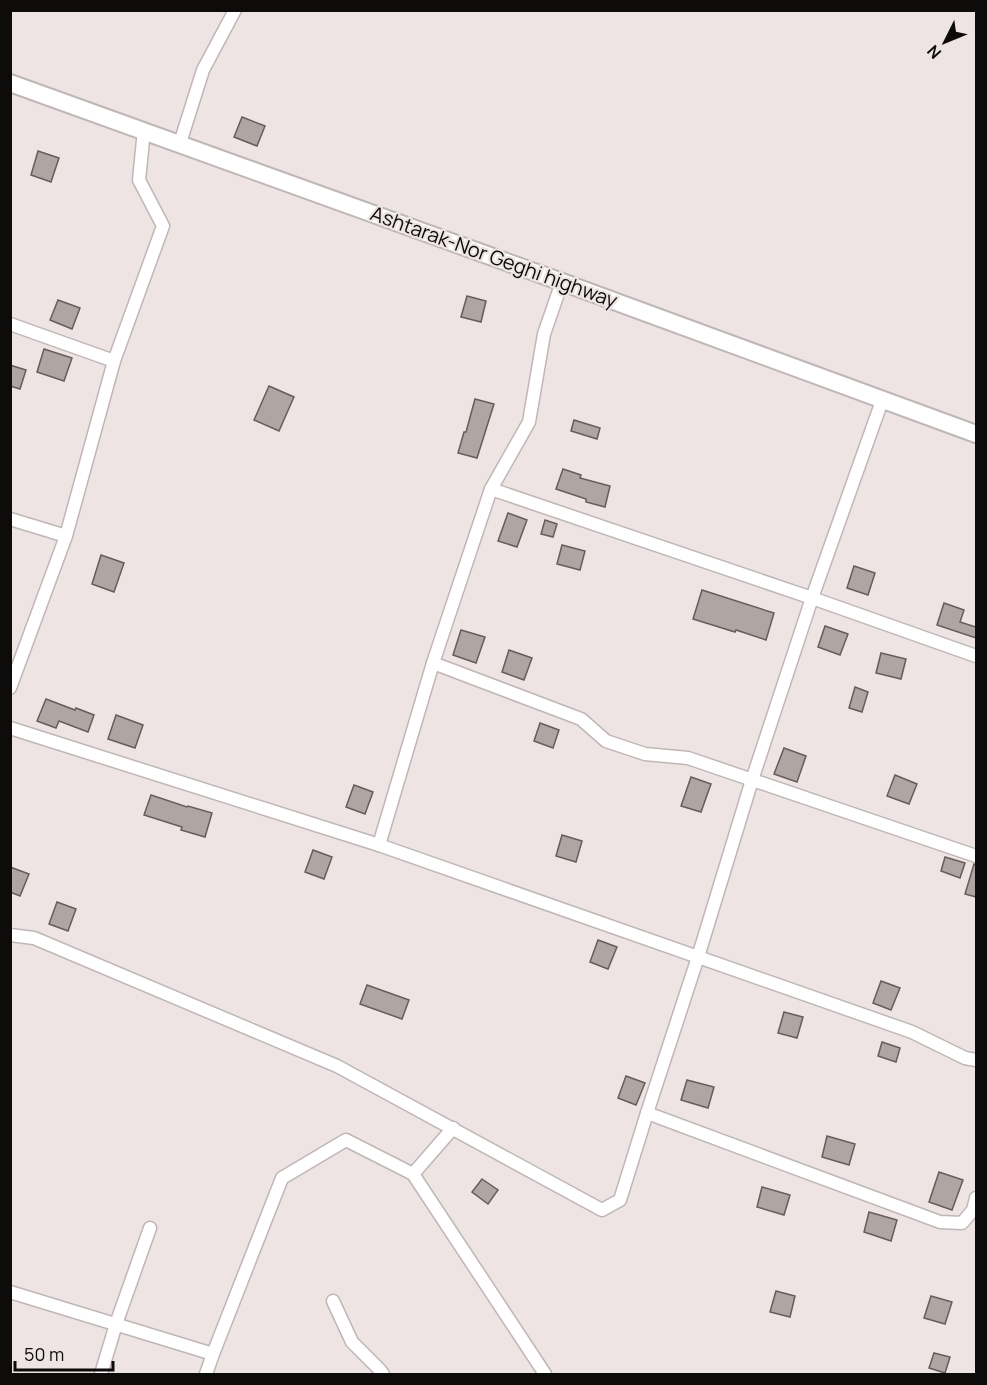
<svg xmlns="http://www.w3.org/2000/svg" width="987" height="1385" viewBox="0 0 987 1385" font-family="Manrope,sans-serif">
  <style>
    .building { fill: #afa5a3; stroke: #665d5b; stroke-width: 1.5 }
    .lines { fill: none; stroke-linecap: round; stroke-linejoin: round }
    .minor-casing { stroke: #c0b6b7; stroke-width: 15 }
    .major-casing { stroke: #c0b6b7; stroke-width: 20 }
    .minor { stroke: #fff; stroke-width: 12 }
    .major { stroke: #fff; stroke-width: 16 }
    .labels { text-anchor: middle; stroke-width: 4.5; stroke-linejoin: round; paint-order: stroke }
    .street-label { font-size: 20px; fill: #0e0b0b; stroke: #eee4e4 }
  </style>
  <rect width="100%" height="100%" fill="#eee4e4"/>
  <g class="building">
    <path d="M 242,117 L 265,126 L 257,146 L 234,137 Z"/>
    <path d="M 38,151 L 59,158 L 51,182 L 31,175 Z"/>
    <path d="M 467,296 L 486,301 L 481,322 L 461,317 Z"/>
    <path d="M 58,300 L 80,308 L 72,329 L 50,320 Z"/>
    <path d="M 44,349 L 72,358 L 64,381 L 37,372 Z"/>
    <path d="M 10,365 L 26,370 L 20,389 L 10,386 Z"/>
    <path d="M 269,386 L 294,397 L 279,431 L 254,420 Z"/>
    <path d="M 475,399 L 494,404 L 477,458 L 458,453 L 464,432 L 466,432 Z"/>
    <path d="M 574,420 L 600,428 L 597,439 L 571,431 Z"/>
    <path d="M 563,469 L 581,475 L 580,478 L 610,486 L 605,507 L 586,502 L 586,499 L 556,489 Z"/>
    <path d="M 508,513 L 527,520 L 517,547 L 498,541 Z"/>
    <path d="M 545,520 L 557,524 L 553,537 L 541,534 Z"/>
    <path d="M 562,545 L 585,551 L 580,570 L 557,564 Z"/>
    <path d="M 101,555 L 124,563 L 114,592 L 92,584 Z"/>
    <path d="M 854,566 L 875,573 L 868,595 L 847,588 Z"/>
    <path d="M 702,590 L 774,613 L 766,640 L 736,630 L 735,632 L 693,619 Z"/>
    <path d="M 944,603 L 964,610 L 960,622 L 976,627 L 976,638 L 937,625 Z"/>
    <path d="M 825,626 L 848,634 L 840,655 L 818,647 Z"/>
    <path d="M 461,630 L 485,637 L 476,663 L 453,655 Z"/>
    <path d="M 509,650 L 532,658 L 524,680 L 502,672 Z"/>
    <path d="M 881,653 L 906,659 L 901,679 L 876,673 Z"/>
    <path d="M 855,687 L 868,692 L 862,712 L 849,708 Z"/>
    <path d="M 46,699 L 75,710 L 76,708 L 94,715 L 88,732 L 59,721 L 56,728 L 37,721 Z"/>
    <path d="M 116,715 L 143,725 L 135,748 L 108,739 Z"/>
    <path d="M 540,723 L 559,730 L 553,748 L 534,741 Z"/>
    <path d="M 784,748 L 806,756 L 797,782 L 774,774 Z"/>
    <path d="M 895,775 L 917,784 L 909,804 L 887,796 Z"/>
    <path d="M 691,777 L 711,784 L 701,812 L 681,806 Z"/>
    <path d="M 354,785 L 373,792 L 365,814 L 346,807 Z"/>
    <path d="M 151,795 L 187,807 L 188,806 L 212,813 L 205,837 L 181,830 L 182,827 L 144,815 Z"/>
    <path d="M 562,835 L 582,841 L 576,862 L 556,856 Z"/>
    <path d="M 313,850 L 332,857 L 324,879 L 305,872 Z"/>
    <path d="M 945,857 L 965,863 L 960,878 L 941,871 Z"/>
    <path d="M 974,864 L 976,865 L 976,897 L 965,894 Z"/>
    <path d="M 10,867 L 29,874 L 20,896 L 10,892 Z"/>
    <path d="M 57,902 L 76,909 L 68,931 L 49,924 Z"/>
    <path d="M 598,940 L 617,947 L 608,969 L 590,962 Z"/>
    <path d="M 881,981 L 900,988 L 891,1010 L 873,1003 Z"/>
    <path d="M 367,985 L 409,1000 L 402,1019 L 360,1004 Z"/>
    <path d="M 784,1012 L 803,1017 L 797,1038 L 778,1033 Z"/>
    <path d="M 882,1042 L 900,1048 L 896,1062 L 878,1056 Z"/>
    <path d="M 626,1076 L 645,1083 L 636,1105 L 618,1098 Z"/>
    <path d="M 687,1080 L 714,1087 L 708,1108 L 681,1100 Z"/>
    <path d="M 827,1136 L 855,1144 L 849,1165 L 822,1157 Z"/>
    <path d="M 939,1172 L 963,1180 L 952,1210 L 929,1202 Z"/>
    <path d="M 482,1179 L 498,1190 L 488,1204 L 472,1192 Z"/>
    <path d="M 762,1187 L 790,1195 L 784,1215 L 757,1207 Z"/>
    <path d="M 869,1212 L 897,1220 L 891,1241 L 864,1232 Z"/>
    <path d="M 776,1291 L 795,1296 L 790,1317 L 770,1312 Z"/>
    <path d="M 931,1296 L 952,1302 L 945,1324 L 924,1318 Z"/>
    <path d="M 934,1353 L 950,1357 L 945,1373 L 929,1368 Z"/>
  </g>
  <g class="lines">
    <g class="minor-casing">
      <g id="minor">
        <path d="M 180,143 L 203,70 L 235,10"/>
        <path d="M 10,324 L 114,361"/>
        <path d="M 491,489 L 812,598 L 976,656"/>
        <path d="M 10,519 L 66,536"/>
        <path d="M 433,663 L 581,719 L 606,741 L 645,754 L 688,758 L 976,856"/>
        <path d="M 10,688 L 66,536 L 114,361 L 163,226 L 139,180 L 144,130"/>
        <path d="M 10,728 L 379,845 L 912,1032 L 965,1058 L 976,1060"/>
        <path d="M 379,845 L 433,663 L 491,489 L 529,422 L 544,334 L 562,282"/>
        <path d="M 10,935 L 34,938 L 337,1066 L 602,1210 L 620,1200 L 647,1113 L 698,957 L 752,780 L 812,598 L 883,398"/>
        <path d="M 647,1113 L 940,1222 L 962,1223 L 973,1210 L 976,1198"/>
        <path d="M 413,1174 L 453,1128"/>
        <path d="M 10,1292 L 213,1354"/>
        <path d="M 333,1301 L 352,1342 L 380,1370 L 383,1374"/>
        <path d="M 101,1374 L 116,1324 L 150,1228"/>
        <path d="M 206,1374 L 213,1354 L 282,1178 L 346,1140 L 413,1174 L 545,1374"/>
      </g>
    </g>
    <g class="major-casing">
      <path id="major" d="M 10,83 L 562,282 L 976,434"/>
    </g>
    <use href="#minor" class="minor"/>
    <use href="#major" class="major"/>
  </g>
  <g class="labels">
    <g class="street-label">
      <text transform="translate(494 257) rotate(20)" y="7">Ashtarak-Nor Geghi highway</text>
    </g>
  </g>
  <rect width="987" height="1385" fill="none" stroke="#0e0b0b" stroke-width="24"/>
  <g transform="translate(945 42) rotate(227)" stroke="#eee4e4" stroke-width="4.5" paint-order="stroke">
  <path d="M0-4.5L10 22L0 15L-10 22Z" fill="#0e0b0b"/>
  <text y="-9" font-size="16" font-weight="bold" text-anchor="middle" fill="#0e0b0b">N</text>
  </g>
  <path d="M15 1361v9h98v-9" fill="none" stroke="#0e0b0b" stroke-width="3"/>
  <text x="24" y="1361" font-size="18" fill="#0e0b0b" stroke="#eee4e4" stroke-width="4.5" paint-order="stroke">50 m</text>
</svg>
